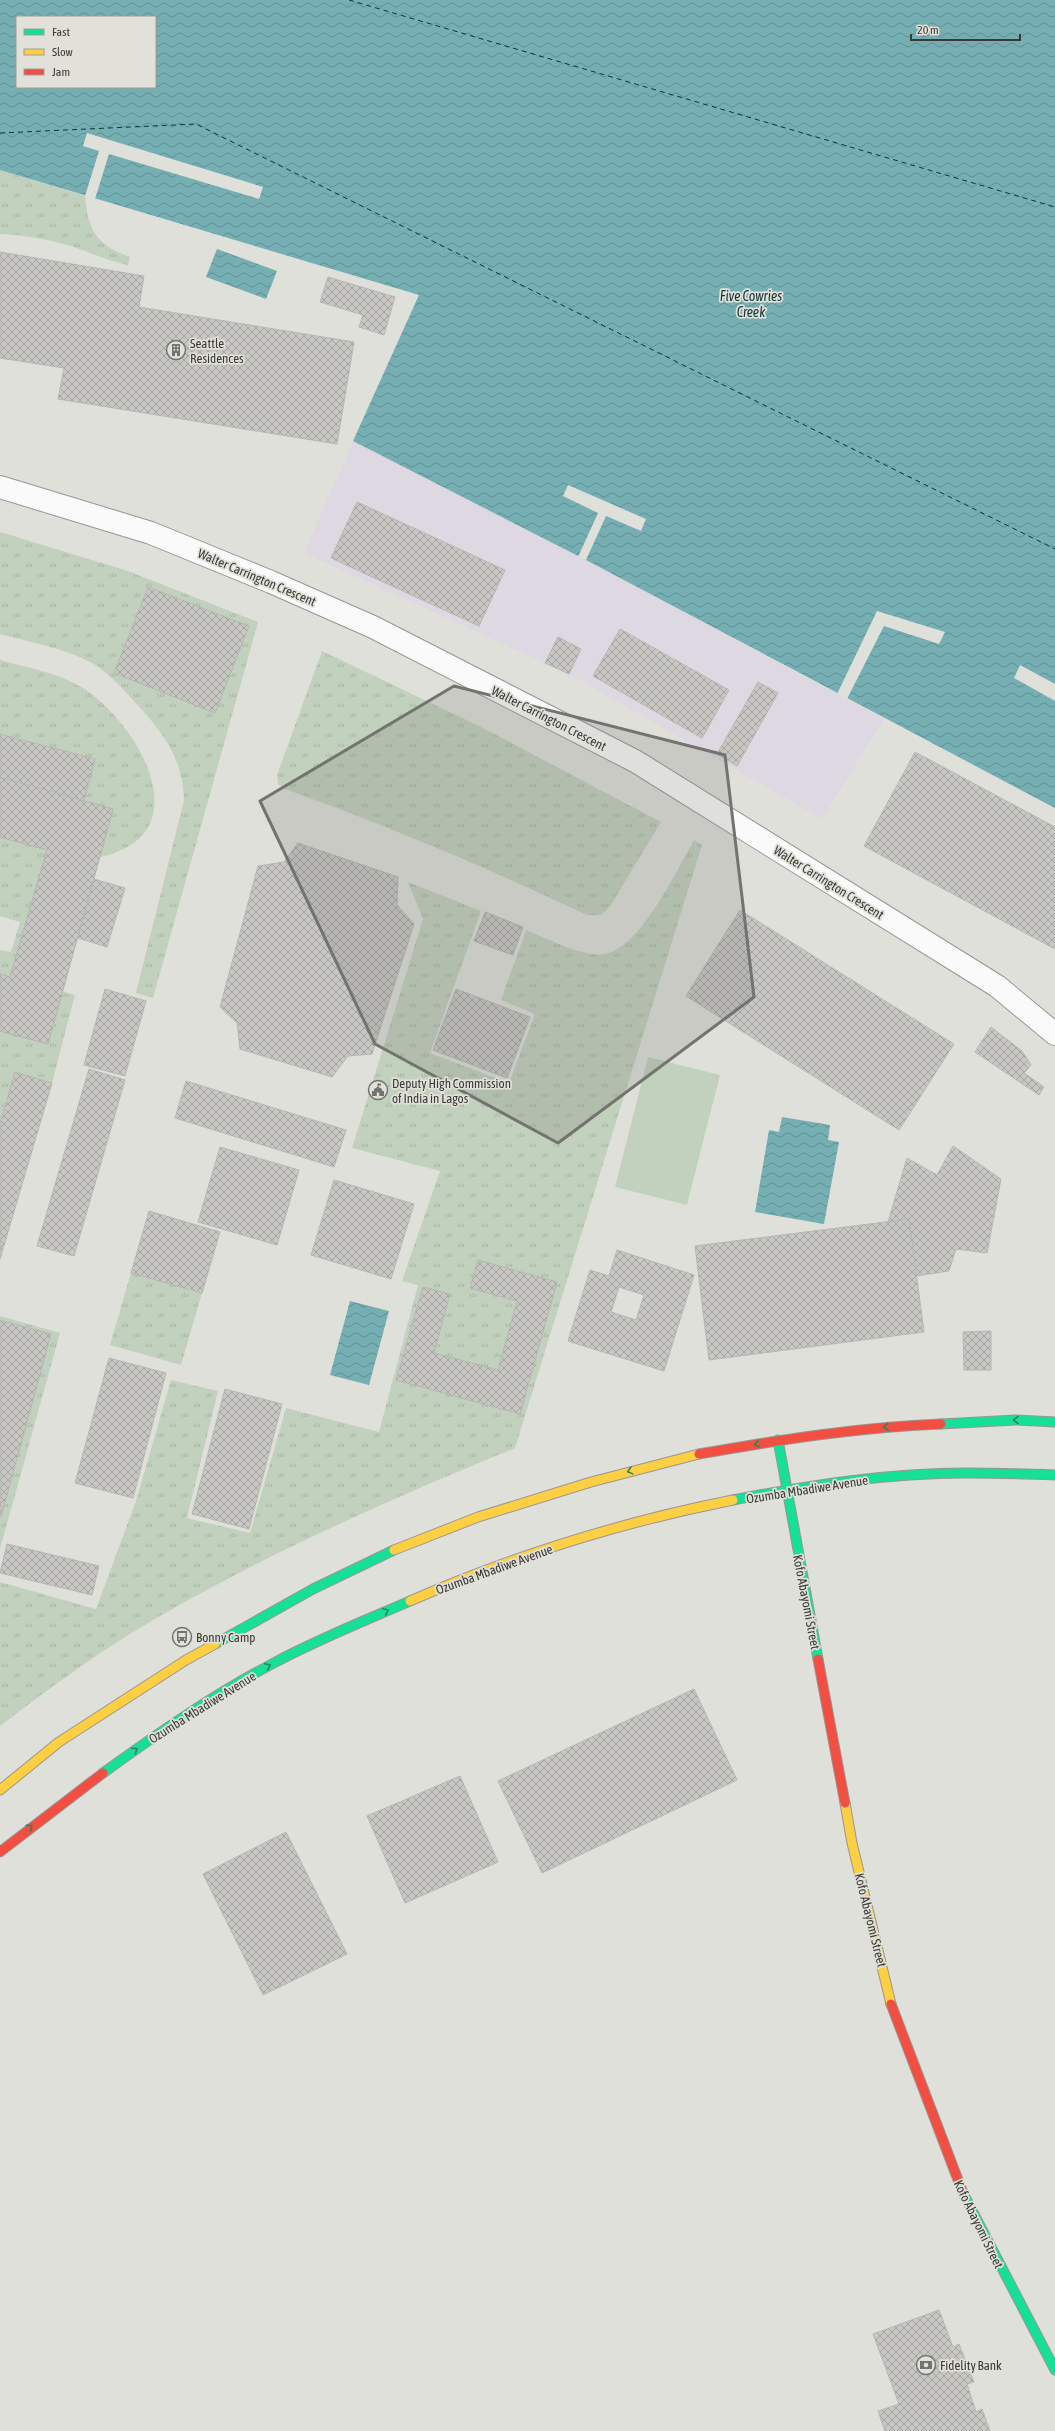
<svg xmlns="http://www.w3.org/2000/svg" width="1055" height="2431" viewBox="0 0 1055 2431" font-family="'Asap Condensed',sans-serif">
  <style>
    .commercial { fill: #ddd8e2 }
    .grass { fill: url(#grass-tufts) }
    .garden { fill: #c1d1bd }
    .water { fill: url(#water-waves); fill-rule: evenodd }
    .pier { fill: #e0e0db }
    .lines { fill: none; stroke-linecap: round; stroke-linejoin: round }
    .ferry { stroke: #0b3438; stroke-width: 1; stroke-dasharray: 5 4; stroke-linecap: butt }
    .building { fill: url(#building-cross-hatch); stroke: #b6b6b2; fill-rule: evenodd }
    .street-casing { stroke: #979693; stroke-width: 24 }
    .fast-casing { stroke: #979693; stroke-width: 11 }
    .slow-casing { stroke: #979693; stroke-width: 11 }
    .jam-casing { stroke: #979693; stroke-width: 11 }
    .street { stroke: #fafafa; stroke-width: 22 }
    .fast { stroke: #16e098; stroke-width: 9 }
    .slow { stroke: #ffcf43; stroke-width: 9 }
    .jam { stroke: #f24e42; stroke-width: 9 }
    .oneway { stroke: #298462 }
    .marked { fill: #737370; fill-opacity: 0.2; stroke: #737370; stroke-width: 3; stroke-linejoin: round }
    .labels { text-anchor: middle; stroke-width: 3.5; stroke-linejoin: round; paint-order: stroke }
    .poi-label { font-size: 13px; fill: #393936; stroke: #e2e1d9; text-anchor: start }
    .street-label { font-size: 13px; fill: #393936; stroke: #e2e1d9 }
    .water-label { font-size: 14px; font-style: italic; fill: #0b3438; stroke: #e2e1d9 }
  </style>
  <defs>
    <pattern id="grass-tufts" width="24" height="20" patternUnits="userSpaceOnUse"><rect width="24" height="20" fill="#c1d1bd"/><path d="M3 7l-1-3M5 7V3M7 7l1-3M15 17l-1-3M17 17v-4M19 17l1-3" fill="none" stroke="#a7b4a3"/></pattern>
    <pattern id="water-waves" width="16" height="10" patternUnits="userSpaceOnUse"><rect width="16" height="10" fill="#75aeb3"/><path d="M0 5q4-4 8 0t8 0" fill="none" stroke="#618f92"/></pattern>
    <pattern id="building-cross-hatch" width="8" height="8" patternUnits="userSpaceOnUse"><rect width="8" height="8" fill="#c8c7c3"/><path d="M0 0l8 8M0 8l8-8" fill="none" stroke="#a3a39f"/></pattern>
  </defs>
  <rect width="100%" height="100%" fill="#e0e0db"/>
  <path class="commercial" d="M 353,441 L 586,560 L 884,719 L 822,819 L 569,674 L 304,553 Z"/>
  <g class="grass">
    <path d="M 0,170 L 85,196 C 88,231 97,245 130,257 L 128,265 C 108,261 90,252 70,246 C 48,239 23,235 0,234 Z"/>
    <path d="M 0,532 L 128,571 L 258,622 L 153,998 L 136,993 L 184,800 C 182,754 161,730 131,698 C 119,685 106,670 90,662 C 63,648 29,642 0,634 Z"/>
    <path d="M 322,651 L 481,727 L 661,822 L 609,908 L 601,915 L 587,915 C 488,868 388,826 285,789 L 278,784 L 277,775 Z"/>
    <path d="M 0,660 C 28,668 61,673 86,690 C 141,728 201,835 100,857 L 113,809 L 84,801 L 95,759 L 0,734 Z"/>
    <path d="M 0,837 L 47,850 L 10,977 L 0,974 L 0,950 L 11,952 L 20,922 L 0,916 Z"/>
    <path d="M 694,840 L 702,845 L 515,1448 C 394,1498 274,1550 160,1616 C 104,1648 51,1687 0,1726 L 0,1582 L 96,1609 L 136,1501 L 171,1380 L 218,1391 L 187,1518 L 250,1533 L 286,1408 L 379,1432 L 418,1285 L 402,1281 L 440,1171 L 352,1148 L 423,919 L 408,882 L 481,911 L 430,1053 L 509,1083 L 535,1014 L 501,1000 L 526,930 C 547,938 583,958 605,954 C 640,948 677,870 694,840 Z"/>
    <path d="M 62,991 L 75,995 L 52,1083 L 15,1072 L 0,1123 L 0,1031 Z"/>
    <path d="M 131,1273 L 202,1293 L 181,1365 L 110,1345 Z"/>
    <path d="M 0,1316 L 60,1333 L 0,1549 L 0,1516 L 51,1334 L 0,1320 Z"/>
  </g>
  <path class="garden" d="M 648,1057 L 720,1075 L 687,1205 L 615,1187 Z"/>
  <g class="water">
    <path d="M 0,0 L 1055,0 L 1055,808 L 586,560 L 353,441 L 419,295 L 0,170 ZM 17,17 L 155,17 L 155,87 L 17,87 Z"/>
    <path d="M 217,249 L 277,271 L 266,299 L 206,277 Z"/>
    <path d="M 782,1117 L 830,1125 L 828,1140 L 839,1142 L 824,1224 L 755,1212 L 769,1130 L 779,1132 Z"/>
    <path d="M 350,1301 L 389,1311 L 369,1385 L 330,1375 Z"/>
  </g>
  <g class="pier">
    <path d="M 87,133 L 263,187 L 259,199 L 109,154 L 95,199 L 85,196 L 99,151 L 83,146 Z"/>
    <path d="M 568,485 L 646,519 L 641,531 L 606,516 L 586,560 L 578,557 L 598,513 L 563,496 Z"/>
    <path d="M 877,611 L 945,632 L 939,644 L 884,626 L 847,699 L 837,694 Z"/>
    <path d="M 1020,665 L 1055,684 L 1055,701 L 1014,678 Z"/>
  </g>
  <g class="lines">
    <g class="ferry">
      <path d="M 349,0 L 1055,207"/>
      <path d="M 0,133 L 196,124 L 1055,549"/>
    </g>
  </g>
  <g class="building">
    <path d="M 0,252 L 144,276 L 139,307 L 354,342 L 337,444 L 58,399 L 64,368 L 0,358 Z"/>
    <path d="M 328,277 L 395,297 L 384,335 L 359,327 L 363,315 L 320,302 Z"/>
    <path d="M 357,502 L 505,570 L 479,626 L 331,558 Z"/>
    <path d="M 148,587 L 249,626 L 215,713 L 114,673 Z"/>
    <path d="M 620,629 L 729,690 L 702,738 L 593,676 Z"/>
    <path d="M 558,637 L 581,649 L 569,674 L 545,663 Z"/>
    <path d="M 758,682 L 778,693 L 737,766 L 717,754 Z"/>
    <path d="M 0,734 L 95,759 L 84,801 L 113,809 L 48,1044 L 0,1031 L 0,974 L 10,977 L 47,850 L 0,837 Z"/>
    <path d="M 915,752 L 1055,827 L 1055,949 L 864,846 Z"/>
    <path d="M 0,777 L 113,809 L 48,1044 L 0,1031 L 0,974 L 10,977 L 47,850 L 0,837 Z"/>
    <path d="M 298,843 L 398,877 L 397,905 L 414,924 L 372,1054 L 348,1056 L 332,1077 L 240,1049 L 237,1023 L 220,1007 L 258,866 L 284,862 Z"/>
    <path d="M 94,879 L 125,888 L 107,947 L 78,938 Z"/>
    <path d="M 740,910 L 954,1044 L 899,1130 L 686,996 Z"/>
    <path d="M 485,912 L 523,927 L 513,955 L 474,941 Z"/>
    <path d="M 105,989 L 146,1001 L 125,1076 L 84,1065 Z"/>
    <path d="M 456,989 L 530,1017 L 507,1078 L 433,1050 Z"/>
    <path d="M 991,1027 L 1022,1051 L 1031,1065 L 1024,1073 L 1044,1087 L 1039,1095 L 975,1052 Z"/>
    <path d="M 89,1069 L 125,1080 L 74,1256 L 37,1246 Z"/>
    <path d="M 15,1072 L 52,1083 L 0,1259 L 0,1123 Z"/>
    <path d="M 186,1081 L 346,1130 L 334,1167 L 175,1118 Z"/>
    <path d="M 953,1146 L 1001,1179 L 987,1253 L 956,1249 L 949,1271 L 916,1276 L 909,1219 L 888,1222 L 907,1158 L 937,1175 Z"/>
    <path d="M 220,1147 L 299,1170 L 277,1245 L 198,1222 Z"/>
    <path d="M 334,1180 L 414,1204 L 391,1279 L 311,1255 Z"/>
    <path d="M 149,1211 L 220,1232 L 202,1293 L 131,1273 Z"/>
    <path d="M 909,1219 L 924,1332 L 709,1360 L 695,1246 Z"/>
    <path d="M 617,1250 L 694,1275 L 664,1371 L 568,1341 L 590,1270 L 609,1276 ZM 619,1287 L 644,1295 L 636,1320 L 611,1312 Z"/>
    <path d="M 478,1260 L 557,1282 L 520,1414 L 396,1380 L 423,1287 L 450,1294 L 434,1353 L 498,1370 L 517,1301 L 470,1288 Z"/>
    <path d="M 0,1320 L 51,1334 L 1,1517 L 0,1516 Z"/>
    <path d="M 991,1331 L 991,1370 L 964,1370 L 963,1332 Z"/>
    <path d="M 109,1358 L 166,1373 L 133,1498 L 75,1483 Z"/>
    <path d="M 225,1389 L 282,1404 L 249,1529 L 192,1514 Z"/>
    <path d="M 7,1544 L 99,1566 L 92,1595 L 0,1573 Z"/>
    <path d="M 694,1689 L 737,1780 L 542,1873 L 498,1781 Z"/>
    <path d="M 460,1776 L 498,1862 L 405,1903 L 367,1816 Z"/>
    <path d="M 286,1832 L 347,1954 L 263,1995 L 203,1874 Z"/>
    <path d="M 939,2310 L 953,2347 L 959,2344 L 974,2382 L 967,2384 L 976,2412 L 982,2409 L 990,2431 L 885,2431 L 878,2411 L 899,2404 L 873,2334 Z"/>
  </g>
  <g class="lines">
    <g class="street-casing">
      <path id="street" d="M 0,487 L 151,533 L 271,582 L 373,627 L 635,761 L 997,986 L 1055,1034"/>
    </g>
    <g class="fast-casing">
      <g id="fast">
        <path d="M 941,1424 L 1016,1420 L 1055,1422"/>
        <path d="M 778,1440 L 818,1659"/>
        <path d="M 733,1500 C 810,1485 888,1473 967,1473 C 996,1473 1026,1474 1055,1475"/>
        <path d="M 215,1644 L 313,1589 L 394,1550"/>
        <path d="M 103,1773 C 157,1734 213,1695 272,1664 C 316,1640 364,1621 410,1601"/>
        <path d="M 963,2193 L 1055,2370"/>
      </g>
    </g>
    <g class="slow-casing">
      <g id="slow">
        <path d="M 394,1550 L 478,1517 L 591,1482 L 699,1454"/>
        <path d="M 410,1601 C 513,1556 622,1522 733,1500"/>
        <path d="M 0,1790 L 59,1742 L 186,1660 L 215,1644"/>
        <path d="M 845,1803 L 852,1843 L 891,2004"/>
      </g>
    </g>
    <g class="jam-casing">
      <g id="jam">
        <path d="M 699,1454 C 779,1440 859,1427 941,1424"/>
        <path d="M 818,1659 L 845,1803"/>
        <path d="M 0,1852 L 103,1773"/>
        <path d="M 891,2004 L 963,2193"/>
      </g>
    </g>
    <use href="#street" class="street"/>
    <use href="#fast" class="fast"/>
    <use href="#slow" class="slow"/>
    <use href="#jam" class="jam"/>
  </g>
  <defs><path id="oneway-chevron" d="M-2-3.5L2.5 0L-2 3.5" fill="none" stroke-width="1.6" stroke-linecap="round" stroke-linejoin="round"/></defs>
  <g class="oneway">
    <use href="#oneway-chevron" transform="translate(1016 1420) rotate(-180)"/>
    <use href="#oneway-chevron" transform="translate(886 1427) rotate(175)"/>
    <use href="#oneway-chevron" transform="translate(757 1444) rotate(170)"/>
    <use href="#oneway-chevron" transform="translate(630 1471) rotate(165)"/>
    <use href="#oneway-chevron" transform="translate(386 1611) rotate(-25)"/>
    <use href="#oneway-chevron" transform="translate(268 1666) rotate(-25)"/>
    <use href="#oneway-chevron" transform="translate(135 1750) rotate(-34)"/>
    <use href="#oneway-chevron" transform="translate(30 1827) rotate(-37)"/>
  </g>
  <path class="marked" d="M 454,686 L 725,755 L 754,997 L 558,1143 L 375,1044 L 260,801 Z"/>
  <defs>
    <g id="building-ring" transform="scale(1)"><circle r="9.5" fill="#e2e1d9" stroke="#737370" stroke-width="1.5"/><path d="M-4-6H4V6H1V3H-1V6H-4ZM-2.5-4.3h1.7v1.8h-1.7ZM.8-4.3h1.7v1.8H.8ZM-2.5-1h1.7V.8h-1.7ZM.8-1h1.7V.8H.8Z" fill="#737370"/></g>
    <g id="civic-ring" transform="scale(1)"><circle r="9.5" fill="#e2e1d9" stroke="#737370" stroke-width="1.5"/><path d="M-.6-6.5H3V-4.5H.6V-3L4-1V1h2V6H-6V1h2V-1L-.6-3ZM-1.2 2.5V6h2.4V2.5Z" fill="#737370"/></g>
    <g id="bus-ring" transform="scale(1)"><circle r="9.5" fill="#e2e1d9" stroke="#737370" stroke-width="1.5"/><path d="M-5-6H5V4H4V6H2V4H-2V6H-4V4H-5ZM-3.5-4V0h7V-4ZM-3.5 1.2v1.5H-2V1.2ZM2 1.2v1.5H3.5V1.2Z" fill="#737370"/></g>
    <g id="bank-ring" transform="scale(1)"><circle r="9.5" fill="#e2e1d9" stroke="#737370" stroke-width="1.5"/><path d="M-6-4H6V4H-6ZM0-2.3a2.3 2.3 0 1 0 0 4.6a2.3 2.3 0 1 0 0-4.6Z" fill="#737370"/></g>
  </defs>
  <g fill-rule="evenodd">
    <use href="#building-ring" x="176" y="350"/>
    <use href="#civic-ring" x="378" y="1090"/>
    <use href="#bus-ring" x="182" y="1637"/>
    <use href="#bank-ring" x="926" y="2365"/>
  </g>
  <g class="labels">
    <g class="poi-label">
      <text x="190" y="348">Seattle<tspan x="190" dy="15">Residences</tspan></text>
      <text x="392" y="1088">Deputy High Commission<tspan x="392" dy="15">of India in Lagos</tspan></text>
      <text x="196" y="1642">Bonny Camp</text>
      <text x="940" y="2370">Fidelity Bank</text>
    </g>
    <g class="street-label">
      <text transform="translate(257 577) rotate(23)" y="5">Walter Carrington Crescent</text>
      <text transform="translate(549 718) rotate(27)" y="5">Walter Carrington Crescent</text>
      <text transform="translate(829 882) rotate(32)" y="5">Walter Carrington Crescent</text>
      <text transform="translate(807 1489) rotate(-9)" y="5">Ozumba Mbadiwe Avenue</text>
      <text transform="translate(494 1569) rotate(-20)" y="5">Ozumba Mbadiwe Avenue</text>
      <text transform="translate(807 1602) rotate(79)" y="5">Kofo Abayomi Street</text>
      <text transform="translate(202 1707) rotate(-32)" y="5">Ozumba Mbadiwe Avenue</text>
      <text transform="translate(871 1920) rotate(76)" y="5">Kofo Abayomi Street</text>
      <text transform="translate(979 2224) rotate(64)" y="5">Kofo Abayomi Street</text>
    </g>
    <g class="water-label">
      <text x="751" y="301">Five Cowries<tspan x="751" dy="16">Creek</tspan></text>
    </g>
  </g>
  <rect x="16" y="16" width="140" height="72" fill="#e2e1d9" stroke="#9e9e98"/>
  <rect x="24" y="29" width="20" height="6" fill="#16e098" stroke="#9e9e98"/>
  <text x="52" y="36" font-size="12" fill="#393936">Fast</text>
  <rect x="24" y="49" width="20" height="6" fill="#ffcf43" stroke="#9e9e98"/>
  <text x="52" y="56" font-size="12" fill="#393936">Slow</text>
  <rect x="24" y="69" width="20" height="6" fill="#f24e42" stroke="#9e9e98"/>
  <text x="52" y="76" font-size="12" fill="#393936">Jam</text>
  <path d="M911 34v6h109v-6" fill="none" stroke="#393936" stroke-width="2"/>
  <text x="917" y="34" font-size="12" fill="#393936" stroke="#e2e1d9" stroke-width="3" paint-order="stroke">20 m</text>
</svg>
